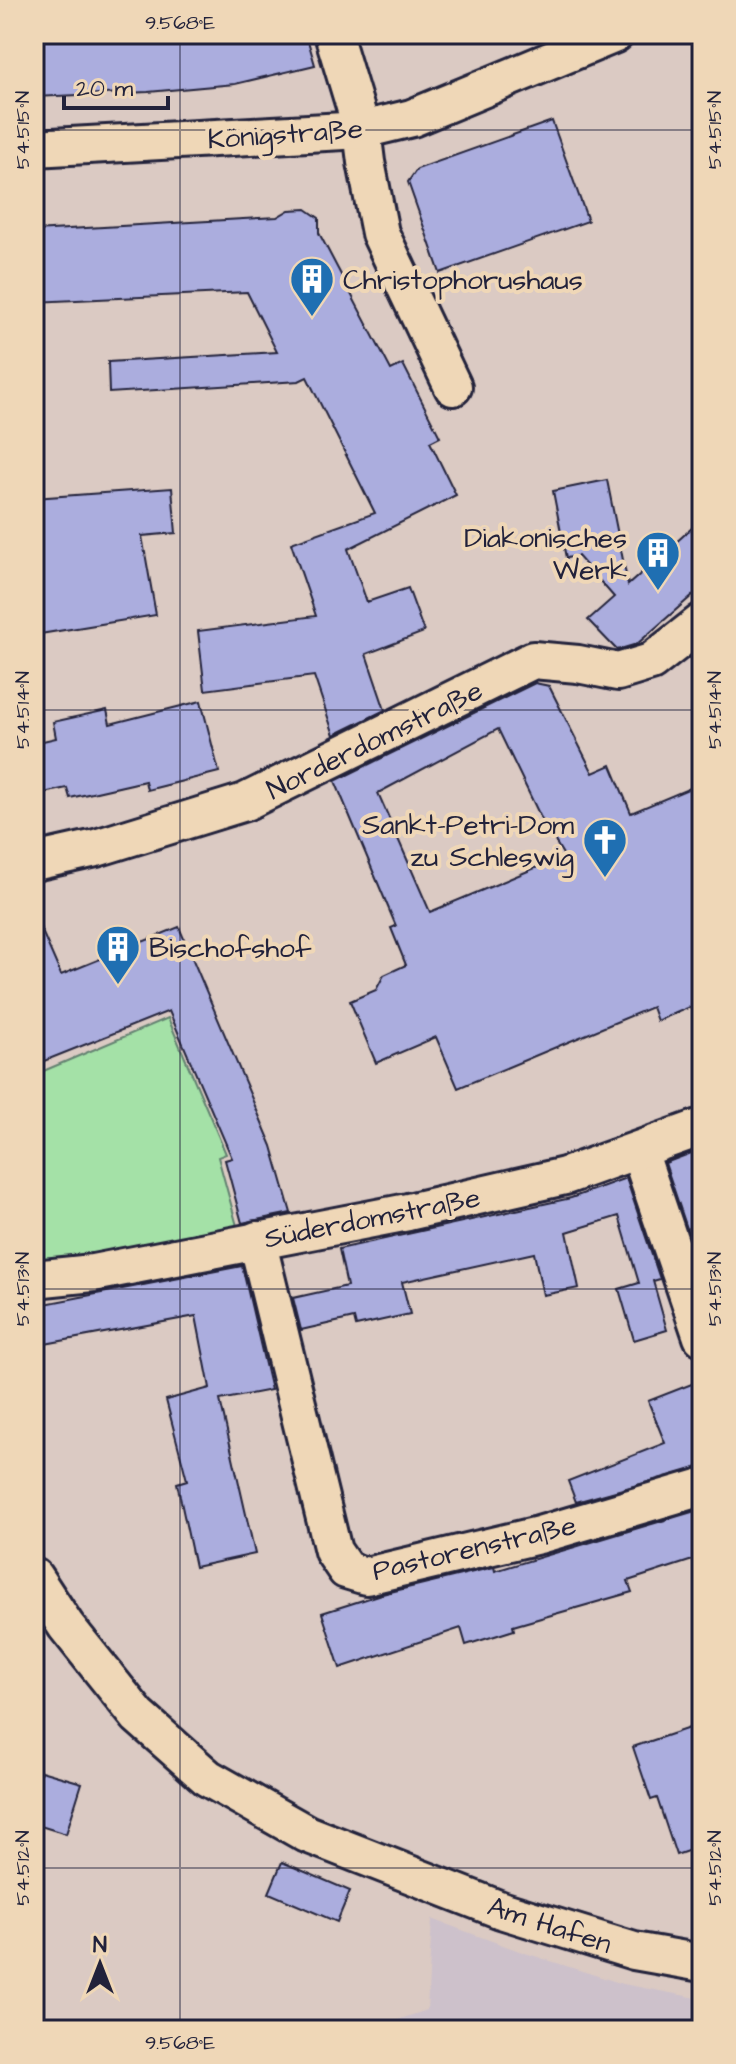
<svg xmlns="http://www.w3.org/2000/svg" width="736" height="2064" viewBox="0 0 736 2064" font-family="'Architects Daughter',sans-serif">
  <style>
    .built { fill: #cdc1cb }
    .green { fill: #a4e1a7; stroke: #638271; stroke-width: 2 }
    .building { fill: #abadde; stroke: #22223b; stroke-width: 2; fill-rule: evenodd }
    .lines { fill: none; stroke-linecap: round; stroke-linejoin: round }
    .minor-casing { stroke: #22223b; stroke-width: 42 }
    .minor { stroke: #efd7b7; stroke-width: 36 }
    .ticks { fill: none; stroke: #22223b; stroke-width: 2; stroke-opacity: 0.45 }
    .labels { text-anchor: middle; stroke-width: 8; stroke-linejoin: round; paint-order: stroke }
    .street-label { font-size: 28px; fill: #22223b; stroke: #efd7b7 }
    .poi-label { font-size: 28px; fill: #22223b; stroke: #efd7b7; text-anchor: start }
    .neatline { fill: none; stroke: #22223b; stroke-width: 3 }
    .ticks-label { font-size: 20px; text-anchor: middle; fill: #22223b }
  </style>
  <rect width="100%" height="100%" fill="#dbcac3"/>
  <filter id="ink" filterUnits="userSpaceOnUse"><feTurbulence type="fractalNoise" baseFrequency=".0125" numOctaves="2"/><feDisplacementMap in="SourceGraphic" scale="16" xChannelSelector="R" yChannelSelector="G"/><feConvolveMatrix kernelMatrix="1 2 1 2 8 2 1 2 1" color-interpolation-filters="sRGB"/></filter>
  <g filter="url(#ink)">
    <path class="built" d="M 432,1919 L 522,1952 L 623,1984 L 702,1999 L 702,2030 L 381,2030 L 380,2026 L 427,2010 Z"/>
    <path class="green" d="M 168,1018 L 226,1154 L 218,1157 L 237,1226 L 34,1265 L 34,1075 Z"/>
    <g class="building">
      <path d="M 34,34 L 306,34 L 315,65 L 235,84 L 148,92 L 34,97 Z"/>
      <path d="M 552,121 L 588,221 L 440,273 L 408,182 L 417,169 Z"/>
      <path d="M 306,209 L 319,218 L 319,233 L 391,370 L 403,364 L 440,437 L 430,442 L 456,495 L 348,549 L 367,602 L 408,588 L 424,632 L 366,654 L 385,710 L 334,735 L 314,676 L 205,690 L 198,631 L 316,616 L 291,543 L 375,513 L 307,377 L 299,381 L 109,393 L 108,362 L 277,352 L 247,292 L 34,302 L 34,231 L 277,217 L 289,210 Z"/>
      <path d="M 607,480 L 628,585 L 702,519 L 702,587 L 637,644 L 617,650 L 588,620 L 614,597 L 578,556 L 566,558 L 553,491 Z"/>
      <path d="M 172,488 L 176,533 L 142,536 L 156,615 L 34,635 L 34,498 Z"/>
      <path d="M 535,683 L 549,686 L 593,773 L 611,765 L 631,813 L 695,786 L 702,803 L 702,1002 L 657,1021 L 652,1007 L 458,1088 L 436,1037 L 376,1063 L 350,1001 L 376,990 L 384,975 L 406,965 L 391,928 L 396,926 L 335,781 ZM 498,729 L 540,816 L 564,856 L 430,912 L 378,793 Z"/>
      <path d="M 201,701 L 219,772 L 147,790 L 145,781 L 70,798 L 67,788 L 34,795 L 34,743 L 56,738 L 53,722 L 107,710 L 110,724 Z"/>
      <path d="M 34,913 L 61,975 L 179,927 L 272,1146 L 291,1213 L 242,1223 L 225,1160 L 232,1158 L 169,1011 L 34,1065 Z"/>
      <path d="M 702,1149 L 702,1266 L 700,1267 L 665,1163 Z"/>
      <path d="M 626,1178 L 660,1279 L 653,1281 L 667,1330 L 634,1340 L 619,1289 L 639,1283 L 619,1216 L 567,1232 L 579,1288 L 543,1295 L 534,1253 L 402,1282 L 410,1314 L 356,1326 L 354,1318 L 301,1330 L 293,1298 L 347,1286 L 339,1249 L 571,1198 Z"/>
      <path d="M 242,1266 L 271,1390 L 220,1400 L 255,1554 L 195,1567 L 177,1483 L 187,1480 L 166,1400 L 210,1388 L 196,1316 L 34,1346 L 34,1306 Z"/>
      <path d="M 702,1380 L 702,1467 L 576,1502 L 568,1481 L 665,1443 L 648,1401 Z"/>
      <path d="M 702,1509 L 702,1557 L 628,1581 L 632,1592 L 513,1626 L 514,1630 L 466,1645 L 461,1628 L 340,1668 L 322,1613 L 382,1594 L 494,1567 L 495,1571 Z"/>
      <path d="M 695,1726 L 702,1747 L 702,1846 L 676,1855 L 657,1798 L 651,1800 L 633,1747 Z"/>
      <path d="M 41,1771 L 82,1783 L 66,1834 L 34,1824 L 34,1793 Z"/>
      <path d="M 282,1862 L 350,1891 L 337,1922 L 269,1893 Z"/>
    </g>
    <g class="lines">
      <g class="minor-casing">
        <g id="minor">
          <path d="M 333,34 L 362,130 L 366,162 L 380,233 L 453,387"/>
          <path d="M 34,148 L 362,130 L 412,118 L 615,34"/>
          <path d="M 34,862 L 96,848 L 245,802 L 533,660 L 578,664 L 618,672 L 651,662 L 702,622"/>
          <path d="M 639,1151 L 702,1337"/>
          <path d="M 257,1240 L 333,1551 L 346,1570 L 366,1576 L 539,1535 L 702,1487"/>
          <path d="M 34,1279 L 93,1273 L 408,1212 L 565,1176 L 702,1127"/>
          <path d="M 34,1577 L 66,1626 L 138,1716 L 208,1778 L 307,1834 L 501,1910 L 634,1951 L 702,1963"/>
        </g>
      </g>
      <use href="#minor" class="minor"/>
    </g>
  </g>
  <path class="ticks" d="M 180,34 L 180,2030M 34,130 L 702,130M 34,710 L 702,710M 34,1289 L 702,1289M 34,1868 L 702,1868"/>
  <defs>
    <g id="building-pin" transform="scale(2.3)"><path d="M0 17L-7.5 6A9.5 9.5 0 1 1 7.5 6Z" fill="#1f6fb2" stroke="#efd7b7"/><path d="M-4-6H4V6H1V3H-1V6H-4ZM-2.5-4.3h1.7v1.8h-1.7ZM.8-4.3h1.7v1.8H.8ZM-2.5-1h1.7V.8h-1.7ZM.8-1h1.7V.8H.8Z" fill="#fff"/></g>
    <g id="church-pin" transform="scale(2.3)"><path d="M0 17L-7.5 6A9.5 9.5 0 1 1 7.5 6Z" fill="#1f6fb2" stroke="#efd7b7"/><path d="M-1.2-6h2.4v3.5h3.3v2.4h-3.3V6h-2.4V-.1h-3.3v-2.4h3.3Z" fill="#fff"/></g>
  </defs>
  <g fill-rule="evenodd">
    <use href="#building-pin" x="312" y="279"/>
    <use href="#building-pin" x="658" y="553"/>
    <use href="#church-pin" x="605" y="840"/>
    <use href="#building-pin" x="118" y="947"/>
  </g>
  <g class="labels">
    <g class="street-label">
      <text transform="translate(285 133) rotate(-4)" y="10">Königstraße</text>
      <text transform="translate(374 739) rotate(-26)" y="10">Norderdomstraße</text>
      <text transform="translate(372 1217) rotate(-11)" y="10">Süderdomstraße</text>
      <text transform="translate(474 1547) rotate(-13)" y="10">Pastorenstraße</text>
      <text transform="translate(550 1924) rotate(18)" y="10">Am Hafen</text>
    </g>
    <g class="poi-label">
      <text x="343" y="289">Christophorushaus</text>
      <text x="627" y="547" text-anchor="end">Diakonisches<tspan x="627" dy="32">Werk</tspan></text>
      <text x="574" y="834" text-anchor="end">Sankt-Petri-Dom<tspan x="574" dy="32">zu Schleswig</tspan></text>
      <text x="149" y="957">Bischofshof</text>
    </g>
  </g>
  <rect width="736" height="2064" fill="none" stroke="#efd7b7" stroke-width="88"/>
  <g transform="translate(100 1964)" stroke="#efd7b7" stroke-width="6" paint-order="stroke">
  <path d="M0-6L14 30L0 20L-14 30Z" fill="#22223b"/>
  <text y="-12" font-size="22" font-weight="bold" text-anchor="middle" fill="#22223b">N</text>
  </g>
  <path d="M64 96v12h104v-12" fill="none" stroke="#22223b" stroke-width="4"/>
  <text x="76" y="96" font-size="24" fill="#22223b" stroke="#efd7b7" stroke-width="6" paint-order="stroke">20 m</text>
  <rect x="44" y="44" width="648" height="1976" class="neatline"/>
  <g class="ticks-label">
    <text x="180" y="29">9.568°E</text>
    <text transform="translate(22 130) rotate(-90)" y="7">54.515°N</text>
    <text transform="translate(714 130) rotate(-90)" y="7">54.515°N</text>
    <text transform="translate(22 710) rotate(-90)" y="7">54.514°N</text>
    <text transform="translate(714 710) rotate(-90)" y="7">54.514°N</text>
    <text transform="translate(22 1289) rotate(-90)" y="7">54.513°N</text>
    <text transform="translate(714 1289) rotate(-90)" y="7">54.513°N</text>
    <text transform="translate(22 1868) rotate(-90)" y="7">54.512°N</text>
    <text transform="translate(714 1868) rotate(-90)" y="7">54.512°N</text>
    <text x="180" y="2049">9.568°E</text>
  </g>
</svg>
